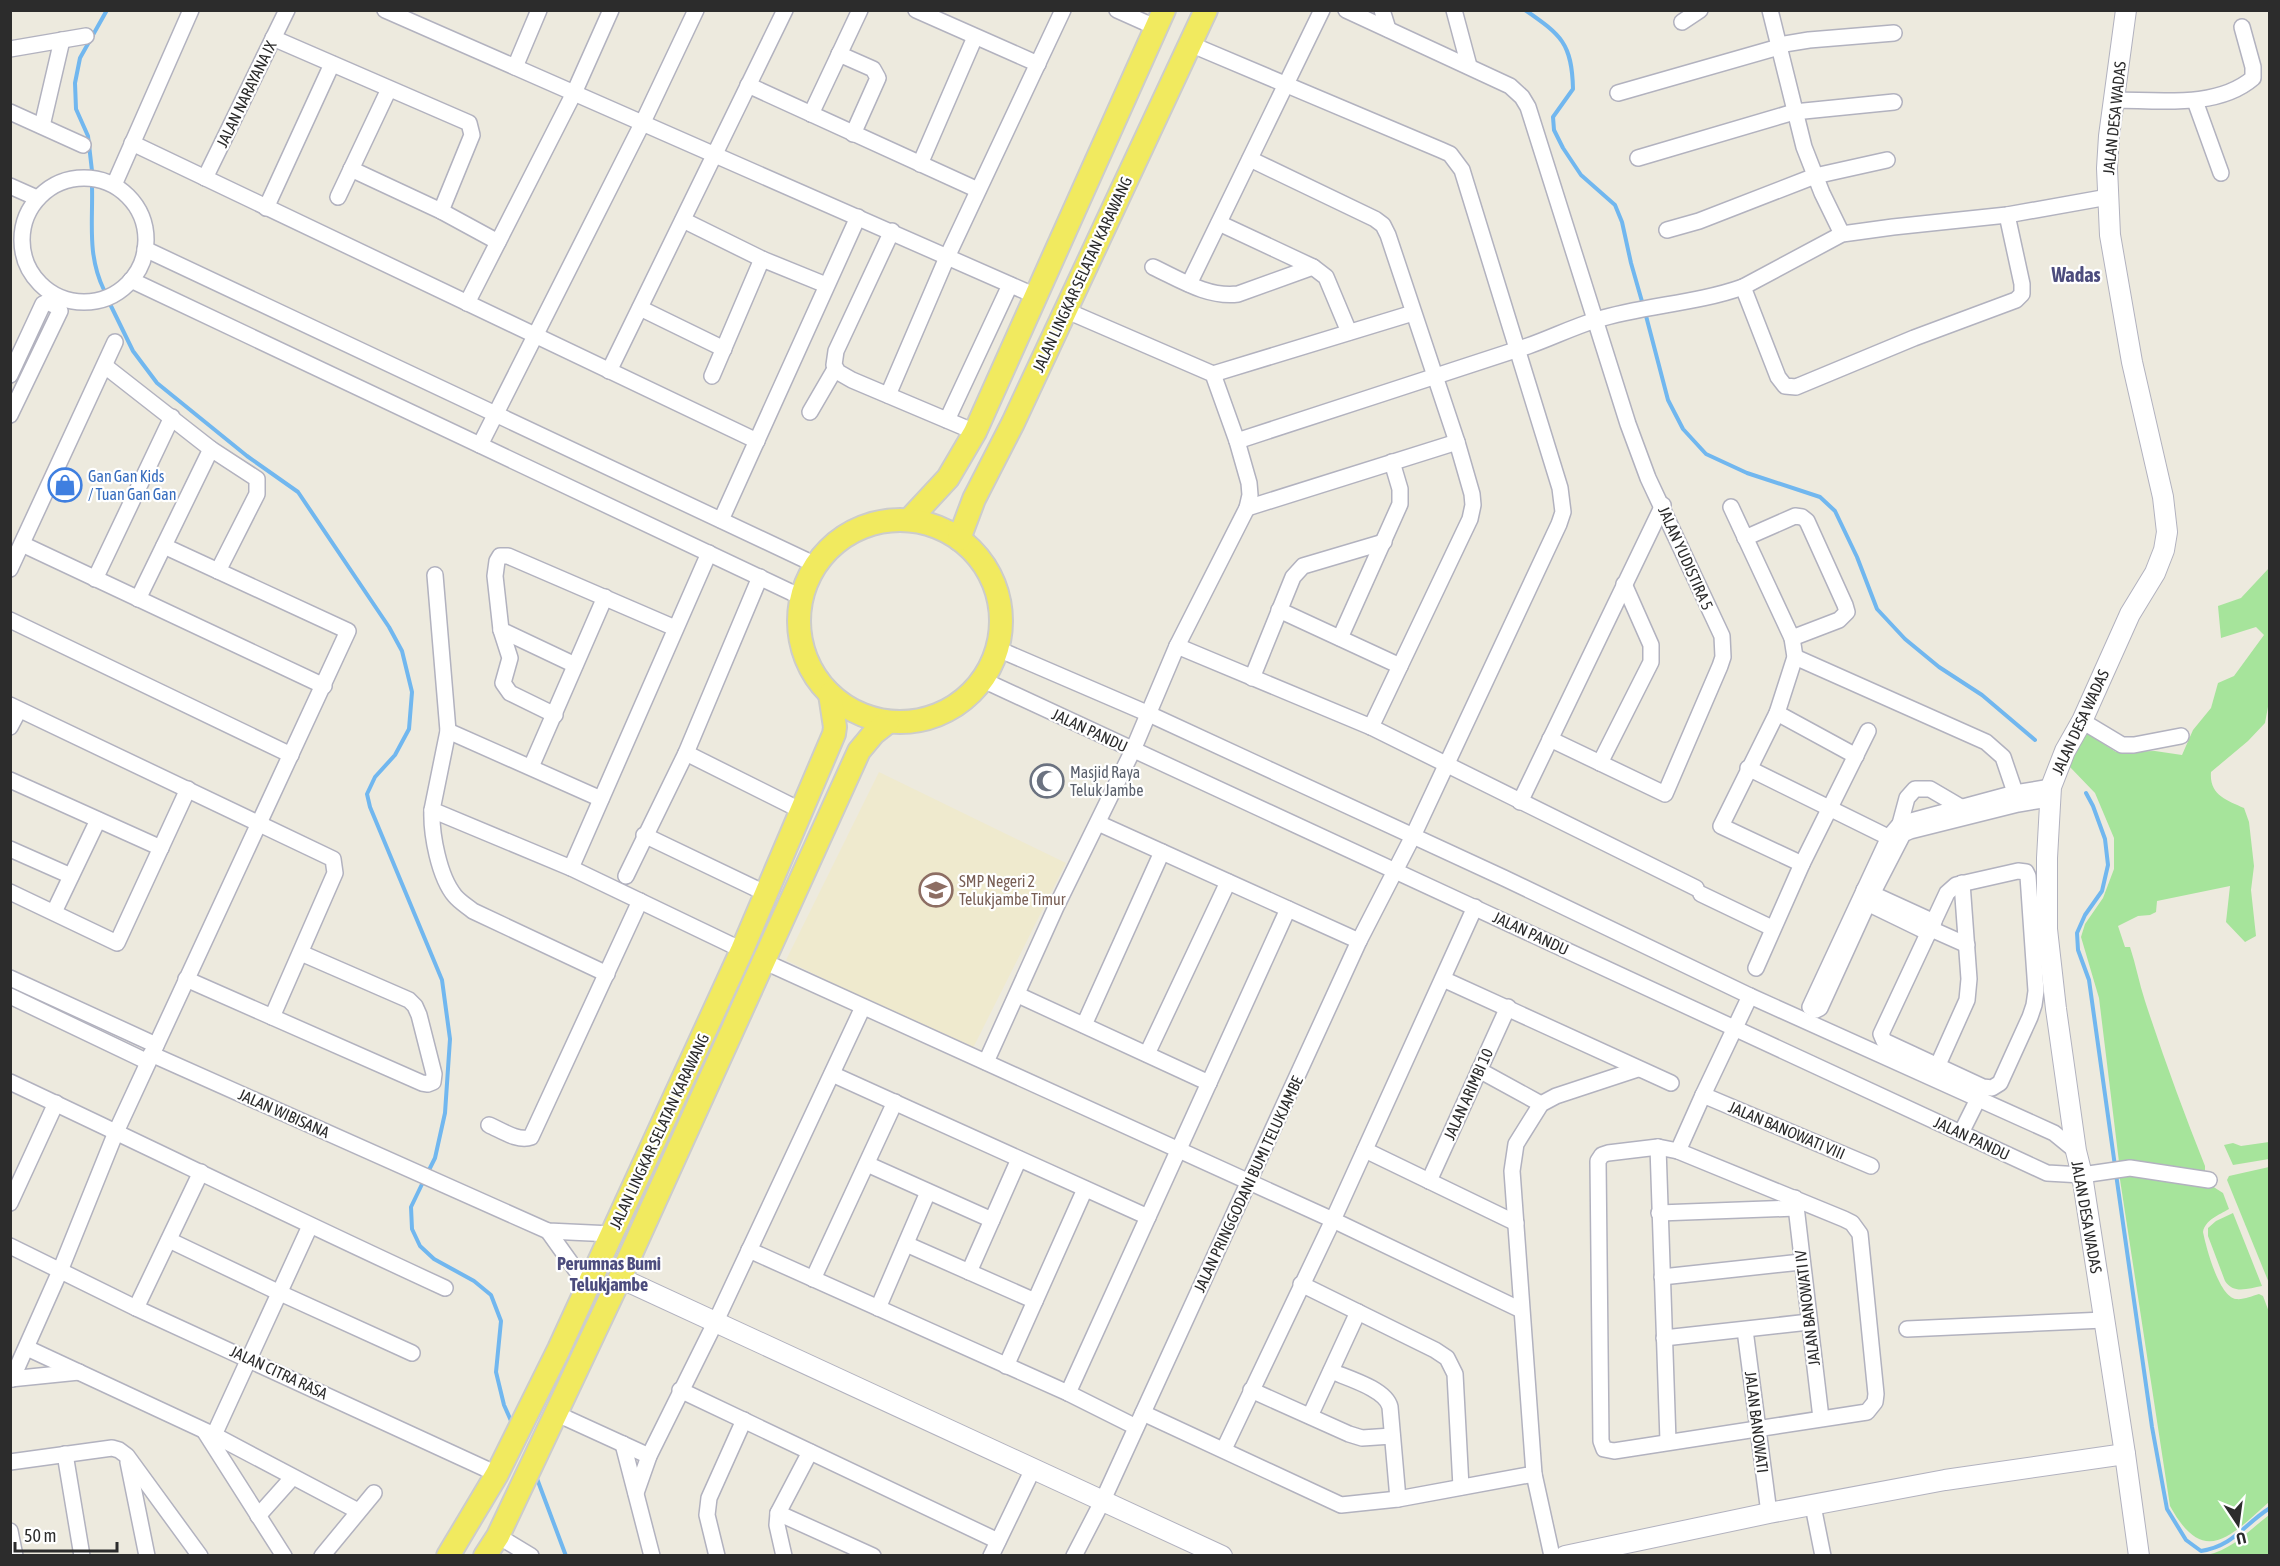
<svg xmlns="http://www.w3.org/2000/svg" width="2280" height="1566" viewBox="0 0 2280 1566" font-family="'Asap Condensed',sans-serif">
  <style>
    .education { fill: #efeace }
    .green { fill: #a6e49b }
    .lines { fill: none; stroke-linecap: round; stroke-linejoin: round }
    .stream { stroke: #71b7ef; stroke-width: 4 }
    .street-casing { stroke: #b2b2bf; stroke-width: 18 }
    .secondary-casing { stroke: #b2b2bf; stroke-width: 22 }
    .primary-casing { stroke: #ccc; stroke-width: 26 }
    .street { stroke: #fff; stroke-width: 15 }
    .secondary { stroke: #fff; stroke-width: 20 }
    .primary { stroke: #f1ea5f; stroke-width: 22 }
    .labels { text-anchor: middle; stroke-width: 4.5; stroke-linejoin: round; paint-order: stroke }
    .street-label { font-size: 16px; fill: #2c2c2c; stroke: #fff }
    .shop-label { font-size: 16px; fill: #366cbe; stroke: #fff; text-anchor: start }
    .worship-label { font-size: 16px; fill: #5b616d; stroke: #fff; text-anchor: start }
    .education-label { font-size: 16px; fill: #785e54; stroke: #fff; text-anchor: start }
    .neighbourhood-label { font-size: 18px; font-weight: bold; fill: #4c4c7d; stroke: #fff }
    .quarter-label { font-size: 20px; font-weight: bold; fill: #4c4c7d; stroke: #fff }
  </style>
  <rect width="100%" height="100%" fill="#edeade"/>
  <path class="education" d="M 879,772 L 1066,863 L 971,1052 L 786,960 Z"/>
  <g class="green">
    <path d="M 2269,568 L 2270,696 L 2265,723 L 2248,741 L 2211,772 C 2209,795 2227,800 2244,808 L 2249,822 L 2254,866 L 2251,890 L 2256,936 L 2245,942 L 2226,922 L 2230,886 L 2157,901 L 2156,912 L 2150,915 L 2138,916 L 2118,926 L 2125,947 L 2130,947 C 2136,965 2139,983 2145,1001 C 2163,1056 2183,1111 2205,1166 L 2205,1174 L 2119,1162 L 2099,998 L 2081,937 L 2085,924 L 2103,898 L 2114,869 L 2114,838 L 2095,793 L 2069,766 L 2085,732 L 2116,752 L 2155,751 L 2182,755 L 2193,730 L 2211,708 L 2218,683 L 2234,676 L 2264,635 L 2256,627 L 2221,638 L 2218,606 L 2241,598 Z"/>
    <path d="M 2269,1142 L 2269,1159 L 2233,1165 L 2224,1145 L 2233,1143 L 2241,1146 Z"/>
    <path d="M 2269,1167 L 2270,1167 L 2269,1283 L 2227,1180 L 2229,1176 Z"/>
    <path d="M 2119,1173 L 2212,1186 L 2223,1193 L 2229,1209 C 2219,1215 2205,1220 2203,1232 C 2206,1247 2219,1297 2236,1299 C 2243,1300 2252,1296 2259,1294 L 2263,1296 L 2269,1312 L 2269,1502 C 2228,1539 2203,1566 2170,1506 Z"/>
    <path d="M 2233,1213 L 2262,1286 C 2249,1288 2234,1295 2225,1281 L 2208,1236 L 2208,1228 L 2216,1221 Z"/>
    <path d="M 2269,1515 L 2269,1555 L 2207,1555 C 2232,1550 2249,1530 2269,1515 Z"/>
  </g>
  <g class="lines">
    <g class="stream">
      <path d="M 1525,10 C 1561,35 1572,43 1573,89 L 1553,117 L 1554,130 L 1563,148 L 1581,175 L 1615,205 L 1622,222 L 1631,263 L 1643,305"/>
      <path d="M 92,171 L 88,136 L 76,109 L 75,83 L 80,58 L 107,10"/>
      <path d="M 92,186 C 93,223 87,255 104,290"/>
      <path d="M 110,304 L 133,351 L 157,383 L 247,456 L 298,492 L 389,627 L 402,651 L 412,692 L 409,729 L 395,755 L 375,777 L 367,794 L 370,807 L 442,980 L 450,1039 L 445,1113 L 435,1158 L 427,1174"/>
      <path d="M 1645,312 L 1668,400 L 1683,429 L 1706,454 L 1747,473 L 1820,497 L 1835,511 L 1857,557 L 1877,609 L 1905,639 L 1939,667 L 1982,695 L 2035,740"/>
      <path d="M 2086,793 L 2093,806 L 2105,839 L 2108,865 L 2102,891 L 2085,915 L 2077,933 L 2078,950 L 2089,980 L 2115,1166"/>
      <path d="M 2116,1174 L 2152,1427 L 2167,1509 L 2186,1540 L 2201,1551 C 2234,1546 2244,1524 2270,1508"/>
      <path d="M 424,1180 L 411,1207 L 412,1229 L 420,1246 L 434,1259 L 474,1281 L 491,1295 L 501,1321 L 496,1372 L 504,1405 L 512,1423"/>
      <path d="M 536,1476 L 566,1556"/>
    </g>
    <g class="street-casing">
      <g id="street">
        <path d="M 385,10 L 1036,296"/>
        <path d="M 916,10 L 1038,64"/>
        <path d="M 1117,10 L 1155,27"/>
        <path d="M 1346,10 L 1510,86 L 1522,97 L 1528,107 L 1628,424 L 1648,478 L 1722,636 L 1723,657 L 1720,666 L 1665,794 L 1550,739"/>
        <path d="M 1382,10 L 1388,29"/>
        <path d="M 1454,10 L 1469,66"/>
        <path d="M 1770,10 L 1804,147 L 1822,193 L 1842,234"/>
        <path d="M 1682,22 L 1700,10"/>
        <path d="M 273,38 L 469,123 L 472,135 L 441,211"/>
        <path d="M 1778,45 L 1809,40 L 1894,33"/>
        <path d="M 10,49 L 86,36"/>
        <path d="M 839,54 L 873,69 L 878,78 L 853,134"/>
        <path d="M 515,67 L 539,10"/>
        <path d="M 748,85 L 978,190"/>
        <path d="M 1618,93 L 1779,47"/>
        <path d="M 2114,100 C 2157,100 2217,109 2253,78 L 2253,67 L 2242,27"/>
        <path d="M 2195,101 L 2221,173"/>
        <path d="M 10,112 L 83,145"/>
        <path d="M 811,114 L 860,10"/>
        <path d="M 42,126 L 62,40"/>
        <path d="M 132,143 L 757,441"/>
        <path d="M 1638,158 L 1794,112 L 1894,102"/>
        <path d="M 1250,159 L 1375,219 L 1383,225 L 1388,235 L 1457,442 L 1472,494 L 1473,505 L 1470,519 L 1371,727"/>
        <path d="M 920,164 L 975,37"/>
        <path d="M 351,169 L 441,211 L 498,242"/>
        <path d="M 205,178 L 287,10"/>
        <circle cx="84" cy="240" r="62"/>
        <path d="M 114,185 L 191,10"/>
        <path d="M 10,186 L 37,198"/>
        <path d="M 338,197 L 389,89"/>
        <path d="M 266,208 L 332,64"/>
        <path d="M 683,220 L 762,259 L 826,285"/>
        <path d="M 1219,223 L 1313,267 L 1326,277 L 1349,332"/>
        <path d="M 1667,230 L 1699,221 L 1815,176 L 1887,160"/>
        <path d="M 892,231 L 836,351 L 834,365 L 838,372 L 852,380 L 975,432"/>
        <path d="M 145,249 L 816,565"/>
        <path d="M 1153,267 C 1179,279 1208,298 1238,294 L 1313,267"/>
        <path d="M 131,280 L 801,597"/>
        <path d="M 1189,284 L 1322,10"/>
        <path d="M 1743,287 L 1778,377 L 1785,386 L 1796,387 L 1914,338 L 2016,300 L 2022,294 L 2022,284 L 2007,215"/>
        <path d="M 467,303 L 574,93 L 611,10"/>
        <path d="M 640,308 L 724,349"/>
        <path d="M 105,366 L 211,449 L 257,479 L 257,494 L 218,571"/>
        <path d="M 609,371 L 785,10"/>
        <path d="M 1213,374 L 1413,313"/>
        <path d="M 10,375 L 43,304 L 47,302 L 58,307 L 60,311 L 10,415"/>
        <path d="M 712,376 L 762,259"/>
        <path d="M 888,395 L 948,255 L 1063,10"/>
        <path d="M 810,412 L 835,369"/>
        <path d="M 947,420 L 1010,285"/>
        <path d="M 1237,441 C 1334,409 1431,378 1528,346 C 1551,338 1573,327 1596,320 C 1645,305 1695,304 1743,287 L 1842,234 L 1893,227 L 2007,215 L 2108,197"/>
        <path d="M 480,445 L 643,122 L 696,10"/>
        <path d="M 1731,507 L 1792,638 L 1795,657 L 1777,713 L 1721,826 L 1802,864"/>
        <path d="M 1247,508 L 1457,442"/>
        <path d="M 721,520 L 858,217"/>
        <path d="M 1745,538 L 1795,516 L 1802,517 L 1807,521 L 1845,605 L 1847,612 L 1839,620 L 1792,638"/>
        <path d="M 22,544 L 324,686"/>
        <path d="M 10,569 L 115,342"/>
        <path d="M 435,575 L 448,731 L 432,810 L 571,868 L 742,950"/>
        <path d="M 95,579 L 172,417"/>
        <path d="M 138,599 L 211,449"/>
        <path d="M 1279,610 L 1400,666"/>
        <path d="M 10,620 L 291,755"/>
        <path d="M 501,630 L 575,665"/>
        <path d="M 1340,638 L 1400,504 L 1400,489 L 1392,462"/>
        <path d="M 1177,646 L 1371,727 L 1696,888"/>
        <path d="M 998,649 L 1149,714 L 1504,878 L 1750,996 L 2054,1133 L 2076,1151"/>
        <path d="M 1795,657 L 1986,742 L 2003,757 L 2018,801"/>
        <path d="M 1252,678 L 1293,577 L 1303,566 L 1384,542"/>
        <path d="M 983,680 L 2047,1173 L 2082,1175 L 2130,1168 L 2209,1180"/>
        <path d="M 10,705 L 333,859 L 335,873 L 272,1017"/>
        <path d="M 1777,713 L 1856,756"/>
        <path d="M 555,715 L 510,693 L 503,683 L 510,658 L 501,630 L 495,576 L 497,561 L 500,556 L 508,556 L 675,628"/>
        <path d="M 2082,721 L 2122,745 L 2134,745 L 2181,736"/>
        <path d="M 10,727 L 19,710"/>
        <path d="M 448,731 L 601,799"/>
        <path d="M 686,753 L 800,810"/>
        <path d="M 1600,763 L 1651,662 L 1651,645 L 1624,584"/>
        <path d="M 531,767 L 605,597"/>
        <path d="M 1748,768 L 1896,841"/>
        <path d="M 10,780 L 161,848"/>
        <path d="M 2049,799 L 2018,804 L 1910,831 L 1903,834 L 1872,894 L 1820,1008 L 1816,1010 L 1810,1007 L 1889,837 L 1900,824 L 2015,793 L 2051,787"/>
        <path d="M 1520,802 L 1663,505"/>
        <path d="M 432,810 C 431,834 439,877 455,896 C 460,902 467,906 473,911 L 607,974"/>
        <path d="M 1098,823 L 1359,941"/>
        <path d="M 1903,830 L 1900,824 L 1907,798 L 1915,789 L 1930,789 L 1959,806 L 1958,810"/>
        <path d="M 644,835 L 765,893"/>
        <path d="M 10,849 L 71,876"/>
        <path d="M 571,868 L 709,553"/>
        <path d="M 2018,871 L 2026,872 L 2028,876 L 2036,991 L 2034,1005 L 2030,1017 L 2000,1083 L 1992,1088 L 1983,1087 L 1884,1041 L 1881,1034 L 1947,893 L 1956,885 Z"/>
        <path d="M 626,876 L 686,753 L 760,577"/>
        <path d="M 1864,890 L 1934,922"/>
        <path d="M 10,892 L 117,943 L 188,789"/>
        <path d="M 1701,894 L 1772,928"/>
        <path d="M 1861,900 L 1929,933"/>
        <path d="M 54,912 L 98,820"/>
        <path d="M 1931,929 L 1967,945"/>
        <path d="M 763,961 L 1333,1220 L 1521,1310"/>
        <path d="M 1756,968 L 1802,864 L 1868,731"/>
        <path d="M 10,978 L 156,1045"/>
        <path d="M 186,979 L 422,1083 L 428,1084 L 433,1082 L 434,1074 L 419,1015 L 415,1006 L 409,1000 L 301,953"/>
        <path d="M 1443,979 L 1671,1083"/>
        <path d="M 1018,995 L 1209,1083"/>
        <path d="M 10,996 L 148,1062"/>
        <path d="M 1084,1025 L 1162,852"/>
        <path d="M 151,1054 L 548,1231 L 612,1234"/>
        <path d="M 1147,1054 L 1228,882"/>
        <path d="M 986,1062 L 1056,907 L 1133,750 L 1177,646 L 1247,508 L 1250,495 L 1249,483 L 1237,441 L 1213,374 L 1065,310"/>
        <path d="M 1937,1067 L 1967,1000 L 1969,979 L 1962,883"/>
        <path d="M 1479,1070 L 1541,1104"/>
        <path d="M 832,1074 L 1148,1217"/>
        <path d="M 10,1082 C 155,1150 299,1221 445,1288"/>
        <path d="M 1703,1095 L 1871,1166"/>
        <path d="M 489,1125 C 501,1130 518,1142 531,1137 L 640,901"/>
        <path d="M 1961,1133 L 1978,1099"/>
        <path d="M 1658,1147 L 1678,1151 L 1844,1219 L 1852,1223 L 1860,1234 L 1876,1394 L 1875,1402 L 1867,1412 L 1614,1451 L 1604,1449 L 1601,1441 L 1598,1161 L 1602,1155 L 1608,1153 Z"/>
        <path d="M 1658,1147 L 1668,1441"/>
        <path d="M 1365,1150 L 1516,1223"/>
        <path d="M 1678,1151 L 1703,1095 L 1750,996"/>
        <path d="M 867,1164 L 992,1220"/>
        <path d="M 1429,1181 L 1508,1007"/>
        <path d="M 1795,1198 L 1821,1418"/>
        <path d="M 10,1203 L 56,1103"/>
        <path d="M 1659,1213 L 1796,1208"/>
        <path d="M 548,1231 L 588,1287"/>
        <path d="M 169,1240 L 280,1293 L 412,1353"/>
        <path d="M 906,1244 L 1035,1301"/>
        <path d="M 10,1246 L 136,1308 L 497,1474"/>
        <path d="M 749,1250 L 1068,1393 L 1136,1427"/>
        <path d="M 969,1272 L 1019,1159"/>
        <path d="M 1662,1277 L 1801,1262"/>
        <path d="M 813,1279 L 895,1102"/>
        <path d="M 1301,1284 L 1435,1350 L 1447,1358 L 1455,1374 L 1461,1487"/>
        <path d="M 136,1308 L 201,1172"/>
        <path d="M 878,1308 L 928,1192"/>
        <path d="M 1907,1329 L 2104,1320"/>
        <path d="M 1745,1330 L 1769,1513"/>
        <path d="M 1664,1338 L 1809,1322"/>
        <path d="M 27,1348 L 214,1435 L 358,1511"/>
        <path d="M 1006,1366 L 1085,1189"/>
        <path d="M 1331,1371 C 1347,1378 1386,1389 1390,1407 L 1398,1499"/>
        <path d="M 10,1379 L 79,1372"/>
        <path d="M 12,1379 L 60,1271 L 116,1132 L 348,631 L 164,546"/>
        <path d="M 680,1390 L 998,1541"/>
        <path d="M 1251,1390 L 1349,1434 L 1362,1438 L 1392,1436"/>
        <path d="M 1068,1393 L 1288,909"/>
        <path d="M 555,1413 L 649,1456"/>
        <path d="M 1143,1413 L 1341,1505 L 1398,1499 L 1534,1474"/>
        <path d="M 1310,1416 L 1358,1312"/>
        <path d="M 205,1432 L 284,1556"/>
        <path d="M 214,1435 L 310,1226"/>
        <path d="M 623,1444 L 652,1556"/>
        <path d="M 1224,1449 L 1333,1220 L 1475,907"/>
        <path d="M 65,1454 L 82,1556"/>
        <path d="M 10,1462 L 112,1448 L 119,1450 L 127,1456 L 200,1556"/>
        <path d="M 128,1462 L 147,1556"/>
        <path d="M 636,1493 L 649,1456 L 716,1321 L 863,1007"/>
        <path d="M 1813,1506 L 1823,1556"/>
        <path d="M 778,1513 L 873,1556"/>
        <path d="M 258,1516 L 292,1478"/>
        <path d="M 10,1531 L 15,1556"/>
        <path d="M 498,1536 L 531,1556"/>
        <path d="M 322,1556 L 374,1493"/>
        <path d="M 717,1556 L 707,1515 L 709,1498 L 744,1420"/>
        <path d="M 784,1556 L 777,1525 L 778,1513 L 810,1452"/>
        <path d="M 991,1556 L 1033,1469"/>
        <path d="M 1074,1556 L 1103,1500 L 1359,941 L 1413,836 L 1559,524 L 1563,512 L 1560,488 L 1462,170 L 1450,154 L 1441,150 L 1190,44"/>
        <path d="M 1552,1556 L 1534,1474 L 1512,1171 L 1516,1144 L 1541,1104 L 1556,1096 L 1638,1069"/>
      </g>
    </g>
    <g class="secondary-casing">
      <g id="secondary">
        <path d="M 2126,10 L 2109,136 L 2107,168 L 2110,235 L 2132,362 L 2163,497 L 2167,532 L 2164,550 L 2155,573 L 2130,614 L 2082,721 L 2065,751 L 2051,787 L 2047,858 L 2047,929 L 2056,1009 L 2076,1151 L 2082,1175 L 2125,1454 L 2139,1556"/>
        <path d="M 620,1278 L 1222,1556"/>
        <path d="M 1565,1556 L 1769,1513 L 1945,1480 L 2125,1454"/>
      </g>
    </g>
    <g class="primary-casing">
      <g id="primary">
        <path d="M 909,520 L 948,478 L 975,432 L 1164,10"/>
        <circle cx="900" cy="621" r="101"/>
        <path d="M 959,539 L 974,499 L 1013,423 L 1206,10"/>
        <path d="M 448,1556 L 497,1474 L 559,1349 L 742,950 L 834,734 L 835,727 L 830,694"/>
        <path d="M 485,1556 L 498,1536 L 620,1278 L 859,751 L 874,733 L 888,722"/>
      </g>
    </g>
    <use href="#street" class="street"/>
    <use href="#secondary" class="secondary"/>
    <use href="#primary" class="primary"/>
  </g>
  <defs>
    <g id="shop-ring" transform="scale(1.725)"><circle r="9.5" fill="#fff" stroke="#3f7fe0" stroke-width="1.5"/><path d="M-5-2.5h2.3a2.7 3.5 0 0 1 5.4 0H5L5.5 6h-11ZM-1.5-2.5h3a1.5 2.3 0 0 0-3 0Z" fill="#3f7fe0"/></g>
    <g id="mosque-ring" transform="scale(1.725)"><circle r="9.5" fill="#fff" stroke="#6b7280" stroke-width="1.5"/><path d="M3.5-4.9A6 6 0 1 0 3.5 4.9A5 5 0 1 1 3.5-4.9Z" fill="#6b7280"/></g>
    <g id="school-ring" transform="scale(1.725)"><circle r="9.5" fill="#fff" stroke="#8d6e63" stroke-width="1.5"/><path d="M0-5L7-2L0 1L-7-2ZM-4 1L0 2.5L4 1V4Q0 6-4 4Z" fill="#8d6e63"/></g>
  </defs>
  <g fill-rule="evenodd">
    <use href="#shop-ring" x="65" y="485"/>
    <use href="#mosque-ring" x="1047" y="781"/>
    <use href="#school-ring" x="936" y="890"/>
  </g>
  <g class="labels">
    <g class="street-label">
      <text transform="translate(246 94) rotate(-64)" y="6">JALAN NARAYANA IX</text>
      <text transform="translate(2114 118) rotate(-84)" y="6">JALAN DESA WADAS</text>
      <text transform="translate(1082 274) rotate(-65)" y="6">JALAN LINGKAR SELATAN KARAWANG</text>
      <text transform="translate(1686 558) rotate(66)" y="6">JALAN YUDISTIRA 5</text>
      <text transform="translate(2080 722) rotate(-65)" y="6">JALAN DESA WADAS</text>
      <text transform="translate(1090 730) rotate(25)" y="6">JALAN PANDU</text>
      <text transform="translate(1531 933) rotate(25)" y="6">JALAN PANDU</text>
      <text transform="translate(1468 1094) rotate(-66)" y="6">JALAN ARIMBI 10</text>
      <text transform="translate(284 1113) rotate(24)" y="6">JALAN WIBISANA</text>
      <text transform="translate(1787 1130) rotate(23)" y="6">JALAN BANOWATI VIII</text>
      <text transform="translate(659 1131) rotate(-65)" y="6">JALAN LINGKAR SELATAN KARAWANG</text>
      <text transform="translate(1972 1138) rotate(25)" y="6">JALAN PANDU</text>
      <text transform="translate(1248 1184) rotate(-65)" y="6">JALAN PRINGGODANI BUMI TELUKJAMBE</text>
      <text transform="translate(2087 1217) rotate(80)" y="6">JALAN DESA WADAS</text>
      <text transform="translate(1807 1308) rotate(-97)" y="6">JALAN BANOWATI IV</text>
      <text transform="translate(279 1372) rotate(25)" y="6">JALAN CITRA RASA</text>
      <text transform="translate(1757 1422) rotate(83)" y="6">JALAN BANOWATI</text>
    </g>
    <g class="shop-label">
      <text x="88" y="482">Gan Gan Kids<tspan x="88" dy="18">/ Tuan Gan Gan</tspan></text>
    </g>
    <g class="worship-label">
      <text x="1070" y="778">Masjid Raya<tspan x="1070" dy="18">Teluk Jambe</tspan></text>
    </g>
    <g class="education-label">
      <text x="959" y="887">SMP Negeri 2<tspan x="959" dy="18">Telukjambe Timur</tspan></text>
    </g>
    <g class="neighbourhood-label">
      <text x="609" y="1270">Perumnas Bumi<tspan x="609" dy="21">Telukjambe</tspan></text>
    </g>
    <g class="quarter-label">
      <text x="2076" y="282">Wadas</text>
    </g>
  </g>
  <rect width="2280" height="1566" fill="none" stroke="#2c2c2c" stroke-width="24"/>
  <g transform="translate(2238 1524) rotate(167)" stroke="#ffffff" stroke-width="4.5" paint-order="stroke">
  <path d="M0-4.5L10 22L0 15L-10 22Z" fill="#2c2c2c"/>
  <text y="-9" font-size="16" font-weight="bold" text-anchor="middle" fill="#2c2c2c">U</text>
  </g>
  <path d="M15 1542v9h102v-9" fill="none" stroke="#2c2c2c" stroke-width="3"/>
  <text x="24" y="1542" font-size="18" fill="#2c2c2c" stroke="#ffffff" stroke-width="4.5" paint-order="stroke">50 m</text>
</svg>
